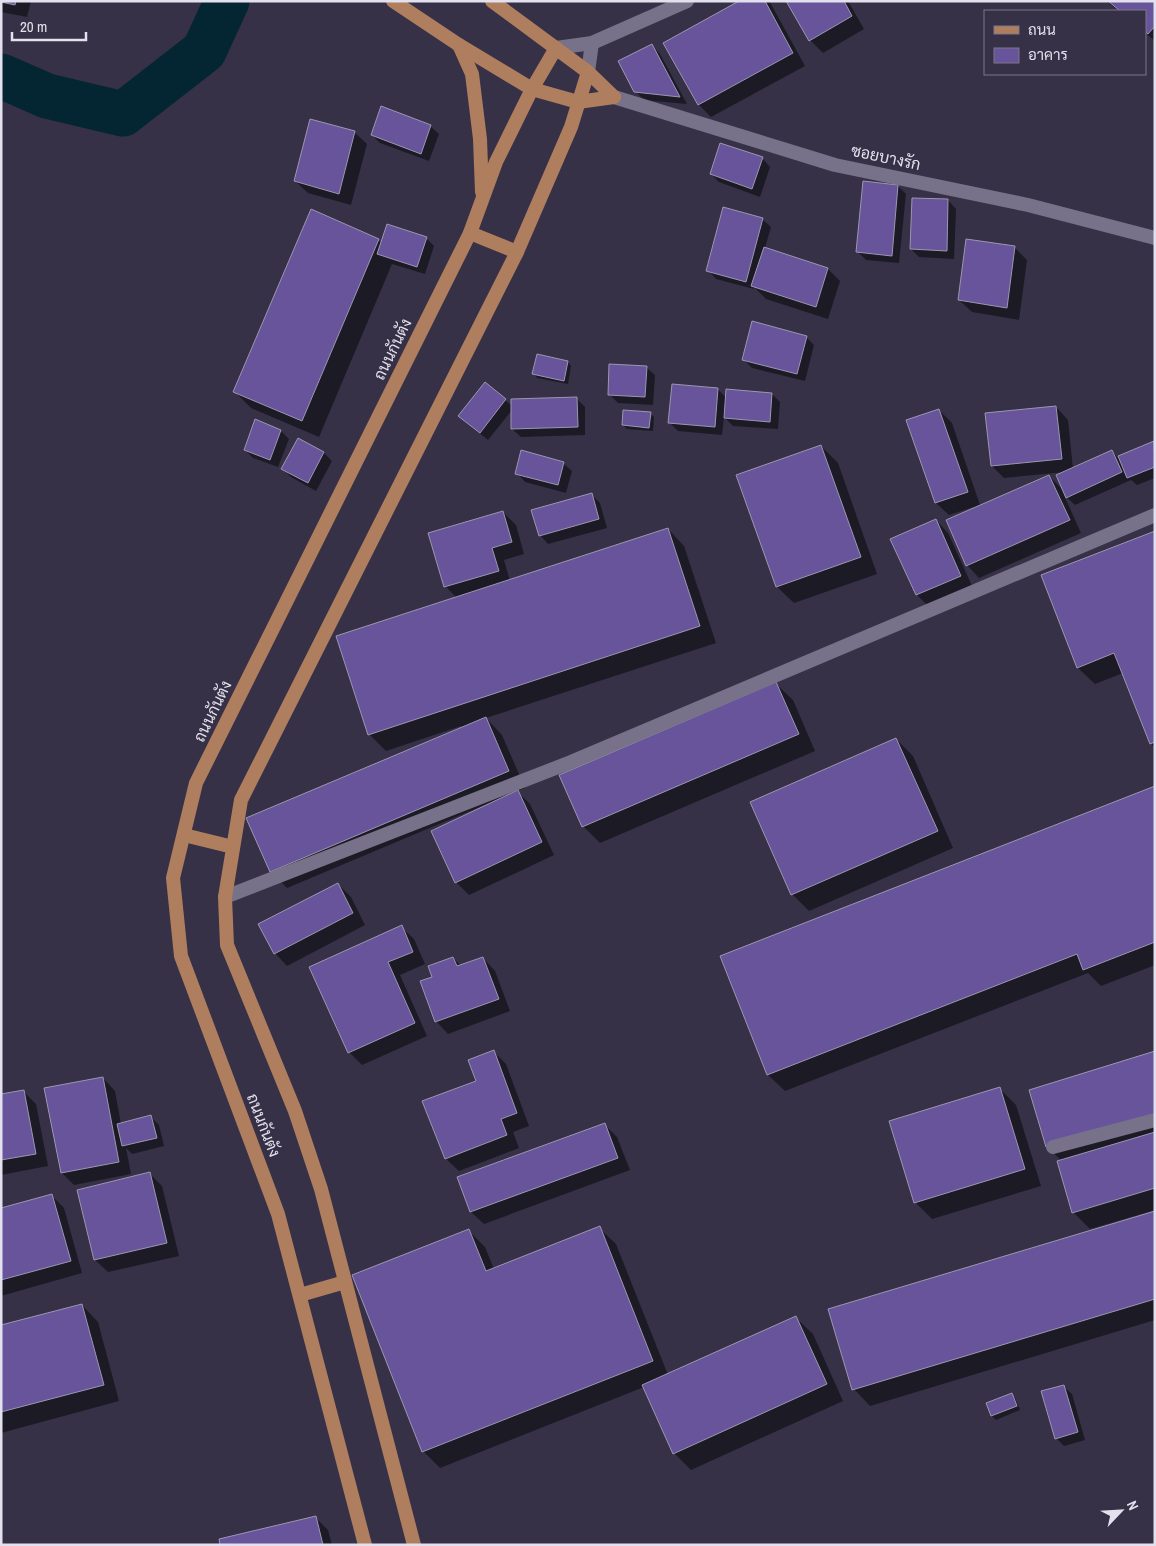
<svg xmlns="http://www.w3.org/2000/svg" width="1156" height="1546" viewBox="0 0 1156 1546" font-family="'Archivo Narrow',Sarabun,sans-serif">
  <style>
    .shadow { fill: #0007 }
    .lines { fill: none; stroke-linecap: round; stroke-linejoin: round }
    .river { stroke: #042632; stroke-width: 45 }
    .building { fill: #67549a; stroke: #9c97b0 }
    .minor { stroke: #777189; stroke-width: 14 }
    .primary { stroke: #ae7e5e; stroke-width: 14 }
    .labels { text-anchor: middle; stroke-width: 4; stroke-linejoin: round; paint-order: stroke }
    .street-label { font-size: 16px; fill: #e4e1ee; stroke: #363146 }
  </style>
  <rect width="100%" height="100%" fill="#363146"/>
  <g class="shadow">
    <path d="M 1,1 L 31,1 L 27,17 L 1,12 Z"/>
    <path d="M 741,1 L 768,1 L 771,4 L 805,66 L 711,117 L 699,105 L 665,43 Z"/>
    <path d="M 788,1 L 848,1 L 864,29 L 823,53 L 810,40 Z"/>
    <path d="M 1106,1 L 1155,1 L 1155,41 L 1145,33 L 1145,11 L 1119,11 Z"/>
    <path d="M 652,45 L 660,54 L 687,104 L 644,100 L 635,91 Z"/>
    <path d="M 430,126 L 439,134 L 429,161 L 380,143 L 372,135 Z"/>
    <path d="M 354,132 L 367,144 L 351,205 L 308,193 L 295,181 Z"/>
    <path d="M 762,158 L 770,167 L 760,197 L 719,182 L 711,174 Z"/>
    <path d="M 898,186 L 906,194 L 899,263 L 866,260 L 858,252 Z"/>
    <path d="M 948,200 L 956,209 L 954,259 L 919,257 L 911,249 Z"/>
    <path d="M 762,219 L 771,227 L 765,248 L 828,269 L 840,281 L 828,319 L 766,299 L 754,287 L 754,289 L 716,279 L 708,270 Z"/>
    <path d="M 426,238 L 434,246 L 425,274 L 392,264 L 319,437 L 251,408 L 235,392 L 378,240 L 382,243 Z"/>
    <path d="M 1014,247 L 1027,260 L 1019,320 L 972,312 L 959,300 Z"/>
    <path d="M 806,337 L 814,345 L 805,381 L 752,368 L 743,359 Z"/>
    <path d="M 568,362 L 571,366 L 568,384 L 537,378 L 534,374 Z"/>
    <path d="M 646,367 L 655,375 L 653,405 L 618,403 L 609,394 Z"/>
    <path d="M 485,384 L 512,406 L 576,398 L 585,407 L 585,435 L 521,437 L 512,429 L 512,410 L 488,440 L 459,416 Z"/>
    <path d="M 717,389 L 727,398 L 772,394 L 780,402 L 778,429 L 733,426 L 724,417 L 722,435 L 678,431 L 669,422 Z"/>
    <path d="M 1056,407 L 1068,420 L 1073,469 L 1112,451 L 1118,458 L 1154,443 L 1155,478 L 1137,485 L 1131,480 L 1075,505 L 1064,495 L 1081,533 L 979,578 L 967,565 L 1049,476 L 1064,491 L 1065,472 L 1004,478 L 992,466 Z"/>
    <path d="M 939,410 L 952,423 L 980,505 L 949,515 L 936,503 Z"/>
    <path d="M 650,414 L 654,417 L 653,431 L 627,429 L 623,425 Z"/>
    <path d="M 281,431 L 289,439 L 278,467 L 253,458 L 245,450 Z"/>
    <path d="M 299,439 L 324,453 L 332,461 L 316,491 L 291,477 L 283,469 Z"/>
    <path d="M 821,446 L 838,463 L 877,574 L 794,603 L 777,587 L 738,476 Z"/>
    <path d="M 563,463 L 572,471 L 566,493 L 525,482 L 517,473 Z"/>
    <path d="M 591,494 L 600,503 L 607,528 L 548,544 L 540,535 Z"/>
    <path d="M 503,512 L 516,525 L 524,554 L 504,560 L 510,581 L 668,529 L 684,546 L 716,643 L 486,718 L 502,735 L 525,788 L 517,791 L 530,804 L 554,855 L 469,895 L 456,882 L 490,805 L 489,803 L 287,888 L 271,872 L 462,728 L 461,726 L 386,751 L 369,734 L 457,598 L 445,586 Z"/>
    <path d="M 936,520 L 948,533 L 973,588 L 929,607 L 917,595 Z"/>
    <path d="M 1155,532 L 1155,747 L 1151,744 L 1123,673 L 1095,684 L 1078,668 Z"/>
    <path d="M 776,684 L 793,700 L 815,751 L 600,843 L 583,826 Z"/>
    <path d="M 896,739 L 913,756 L 953,848 L 809,911 L 792,894 Z"/>
    <path d="M 1155,787 L 1155,965 L 1101,986 L 1088,973 L 785,1091 L 768,1075 L 722,957 Z"/>
    <path d="M 338,884 L 351,897 L 365,925 L 287,966 L 275,953 Z"/>
    <path d="M 401,927 L 414,939 L 425,964 L 400,975 L 427,1036 L 362,1065 L 349,1052 Z"/>
    <path d="M 453,958 L 461,966 L 483,958 L 495,971 L 510,1011 L 448,1034 L 436,1021 L 434,978 Z"/>
    <path d="M 493,1051 L 506,1064 L 529,1126 L 513,1132 L 519,1148 L 459,1171 L 446,1159 L 424,1102 L 477,1082 Z"/>
    <path d="M 1155,1053 L 1155,1210 L 1090,1229 L 1073,1212 L 1062,1161 L 1047,1147 Z"/>
    <path d="M 103,1078 L 115,1091 L 121,1124 L 151,1117 L 159,1125 L 164,1146 L 132,1154 L 126,1148 L 131,1174 L 74,1185 L 62,1173 Z"/>
    <path d="M 1000,1089 L 1016,1105 L 1041,1186 L 932,1219 L 915,1202 Z"/>
    <path d="M 23,1091 L 36,1104 L 48,1166 L 1,1175 L 1,1095 Z"/>
    <path d="M 605,1125 L 617,1137 L 630,1170 L 484,1224 L 471,1212 Z"/>
    <path d="M 150,1174 L 162,1186 L 179,1256 L 108,1272 L 95,1260 Z"/>
    <path d="M 51,1195 L 64,1208 L 82,1273 L 1,1296 L 1,1210 Z"/>
    <path d="M 1155,1212 L 1155,1320 L 870,1406 L 854,1389 Z"/>
    <path d="M 599,1228 L 616,1244 L 668,1375 L 796,1318 L 813,1334 L 843,1401 L 691,1470 L 674,1453 L 644,1387 L 440,1468 L 423,1451 L 469,1231 L 485,1247 L 494,1269 Z"/>
    <path d="M 82,1305 L 98,1322 L 119,1401 L 1,1433 L 1,1326 Z"/>
    <path d="M 1063,1386 L 1072,1394 L 1085,1440 L 1064,1446 L 1056,1438 Z"/>
    <path d="M 1011,1394 L 1015,1398 L 1020,1410 L 996,1420 L 992,1416 L 987,1403 Z"/>
    <path d="M 316,1518 L 328,1530 L 332,1545 L 222,1545 Z"/>
  </g>
  <g class="lines">
    <path class="river" d="M 1,76 L 47,96 L 123,114 L 204,51 L 227,1"/>
  </g>
  <g class="building">
    <path d="M 1,1 L 16,1 L 15,5 L 1,2 Z"/>
    <path d="M 739,1 L 765,1 L 793,53 L 698,105 L 663,43 Z"/>
    <path d="M 786,1 L 844,1 L 852,16 L 809,41 Z"/>
    <path d="M 1108,1 L 1155,1 L 1155,26 L 1148,34 L 1145,32 L 1145,11 L 1120,11 Z"/>
    <path d="M 652,44 L 680,97 L 634,92 L 618,61 Z"/>
    <path d="M 381,106 L 431,125 L 421,154 L 371,135 Z"/>
    <path d="M 310,119 L 355,131 L 339,194 L 294,181 Z"/>
    <path d="M 720,143 L 763,157 L 752,189 L 710,174 Z"/>
    <path d="M 863,181 L 898,185 L 892,256 L 856,252 Z"/>
    <path d="M 912,198 L 948,199 L 947,251 L 910,249 Z"/>
    <path d="M 723,207 L 763,218 L 746,282 L 706,271 Z"/>
    <path d="M 311,209 L 379,239 L 302,421 L 233,392 Z"/>
    <path d="M 387,224 L 427,237 L 417,267 L 377,254 Z"/>
    <path d="M 966,239 L 1015,246 L 1007,308 L 958,300 Z"/>
    <path d="M 764,247 L 828,268 L 816,307 L 751,286 Z"/>
    <path d="M 752,321 L 807,336 L 797,374 L 742,360 Z"/>
    <path d="M 537,354 L 568,361 L 564,381 L 532,374 Z"/>
    <path d="M 609,364 L 647,366 L 645,397 L 608,395 Z"/>
    <path d="M 485,382 L 506,399 L 480,433 L 458,416 Z"/>
    <path d="M 672,384 L 718,388 L 715,427 L 668,423 Z"/>
    <path d="M 726,389 L 772,393 L 770,422 L 724,418 Z"/>
    <path d="M 577,397 L 578,427 L 511,429 L 511,399 Z"/>
    <path d="M 1056,406 L 1062,459 L 991,466 L 985,413 Z"/>
    <path d="M 939,409 L 968,492 L 935,503 L 906,420 Z"/>
    <path d="M 623,410 L 651,412 L 649,428 L 622,425 Z"/>
    <path d="M 255,419 L 281,430 L 270,460 L 244,450 Z"/>
    <path d="M 298,438 L 324,452 L 308,483 L 281,469 Z"/>
    <path d="M 1154,441 L 1155,467 L 1127,478 L 1118,456 Z"/>
    <path d="M 821,445 L 861,557 L 776,587 L 736,475 Z"/>
    <path d="M 521,450 L 564,462 L 558,485 L 515,474 Z"/>
    <path d="M 1112,450 L 1122,472 L 1066,498 L 1056,475 Z"/>
    <path d="M 1049,475 L 1070,520 L 966,566 L 946,520 Z"/>
    <path d="M 592,493 L 599,519 L 539,536 L 531,510 Z"/>
    <path d="M 503,511 L 512,542 L 492,548 L 499,571 L 444,587 L 428,533 Z"/>
    <path d="M 936,519 L 961,576 L 916,595 L 890,539 Z"/>
    <path d="M 668,528 L 700,626 L 368,735 L 336,636 Z"/>
    <path d="M 1155,531 L 1155,742 L 1150,744 L 1114,653 L 1077,668 L 1041,575 Z"/>
    <path d="M 776,682 L 799,734 L 582,827 L 559,775 Z"/>
    <path d="M 486,717 L 509,771 L 270,872 L 246,818 Z"/>
    <path d="M 896,738 L 938,831 L 791,895 L 750,802 Z"/>
    <path d="M 1155,786 L 1155,942 L 1083,970 L 1077,954 L 767,1075 L 720,956 Z"/>
    <path d="M 518,790 L 542,842 L 455,883 L 431,831 Z"/>
    <path d="M 338,883 L 353,913 L 274,954 L 258,924 Z"/>
    <path d="M 402,925 L 413,952 L 388,962 L 415,1023 L 348,1053 L 309,967 Z"/>
    <path d="M 453,957 L 457,966 L 483,957 L 499,999 L 435,1022 L 420,981 L 432,977 L 428,966 Z"/>
    <path d="M 494,1050 L 517,1113 L 501,1119 L 507,1135 L 445,1159 L 422,1101 L 476,1081 L 468,1060 Z"/>
    <path d="M 1155,1051 L 1155,1114 L 1046,1147 L 1029,1090 Z"/>
    <path d="M 103,1077 L 119,1162 L 61,1173 L 44,1088 Z"/>
    <path d="M 1000,1087 L 1025,1169 L 914,1203 L 889,1121 Z"/>
    <path d="M 24,1090 L 36,1154 L 1,1160 L 1,1094 Z"/>
    <path d="M 151,1115 L 157,1138 L 122,1146 L 117,1124 Z"/>
    <path d="M 605,1123 L 618,1158 L 470,1212 L 457,1177 Z"/>
    <path d="M 1155,1132 L 1155,1188 L 1072,1213 L 1057,1161 Z"/>
    <path d="M 150,1172 L 167,1243 L 94,1260 L 77,1190 Z"/>
    <path d="M 52,1194 L 71,1261 L 1,1280 L 1,1208 Z"/>
    <path d="M 1155,1211 L 1155,1299 L 852,1390 L 828,1309 Z"/>
    <path d="M 600,1226 L 653,1361 L 422,1452 L 352,1275 L 469,1229 L 486,1271 Z"/>
    <path d="M 82,1304 L 104,1385 L 1,1412 L 1,1325 Z"/>
    <path d="M 796,1316 L 827,1384 L 673,1454 L 642,1385 Z"/>
    <path d="M 1064,1385 L 1078,1432 L 1055,1439 L 1041,1391 Z"/>
    <path d="M 1012,1393 L 1017,1406 L 991,1416 L 986,1403 Z"/>
    <path d="M 316,1516 L 323,1545 L 220,1545 L 219,1539 Z"/>
  </g>
  <g class="lines">
    <g class="minor">
      <path d="M 556,48 L 592,43 L 687,1"/>
      <path d="M 588,72 L 592,43"/>
      <path d="M 614,97 L 835,165 L 1028,205 L 1155,238"/>
      <path d="M 225,897 L 571,762 L 1155,515"/>
      <path d="M 1053,1147 L 1155,1120"/>
    </g>
    <g class="primary">
      <path d="M 459,45 L 472,74 L 480,139 L 482,192"/>
      <path d="M 556,48 L 532,89 L 578,102 L 614,97"/>
      <path d="M 588,72 L 614,97"/>
      <path d="M 470,233 L 517,252"/>
      <path d="M 184,835 L 233,847"/>
      <path d="M 300,1295 L 345,1282"/>
      <path d="M 365,1545 L 278,1214 L 181,956 L 173,878 L 196,783 L 470,233 L 496,162 L 532,89 L 459,45 L 393,1"/>
      <path d="M 414,1545 L 321,1189 L 295,1111 L 227,945 L 225,897 L 241,800 L 517,252 L 571,127 L 588,72 L 492,1"/>
    </g>
  </g>
  <g class="labels">
    <g class="street-label">
      <text transform="translate(886 157) rotate(12)" y="6">ซอยบางรัก</text>
      <text transform="translate(392 349) rotate(-64)" y="6">ถนนกันตัง</text>
      <text transform="translate(212 711) rotate(-64)" y="6">ถนนกันตัง</text>
      <text transform="translate(264 1125) rotate(69)" y="6">ถนนกันตัง</text>
    </g>
  </g>
  <rect width="1156" height="1546" fill="none" stroke="#e4e1ee" stroke-width="5"/>
  <rect x="984" y="10" width="162" height="65" fill="#363146" stroke="#7c7789"/>
  <rect x="994" y="26" width="25" height="8" fill="#ae7e5e" stroke="#7c7789"/>
  <text x="1028" y="35" font-size="15" fill="#e4e1ee">ถนน</text>
  <rect x="994" y="48" width="25" height="15" fill="#67549a" stroke="#7c7789"/>
  <text x="1028" y="60" font-size="15" fill="#e4e1ee">อาคาร</text>
  <g transform="translate(1121 1511) rotate(65)" stroke="#363146" stroke-width="4" paint-order="stroke">
  <path d="M0-4L9 19L0 12L-9 19Z" fill="#e4e1ee"/>
  <text y="-8" font-size="14" font-weight="bold" text-anchor="middle" fill="#e4e1ee">N</text>
  </g>
  <path d="M12 32v8h74v-8" fill="none" stroke="#e4e1ee" stroke-width="2.5"/>
  <text x="20" y="32" font-size="15" fill="#e4e1ee" stroke="#363146" stroke-width="4" paint-order="stroke">20 m</text>
</svg>
